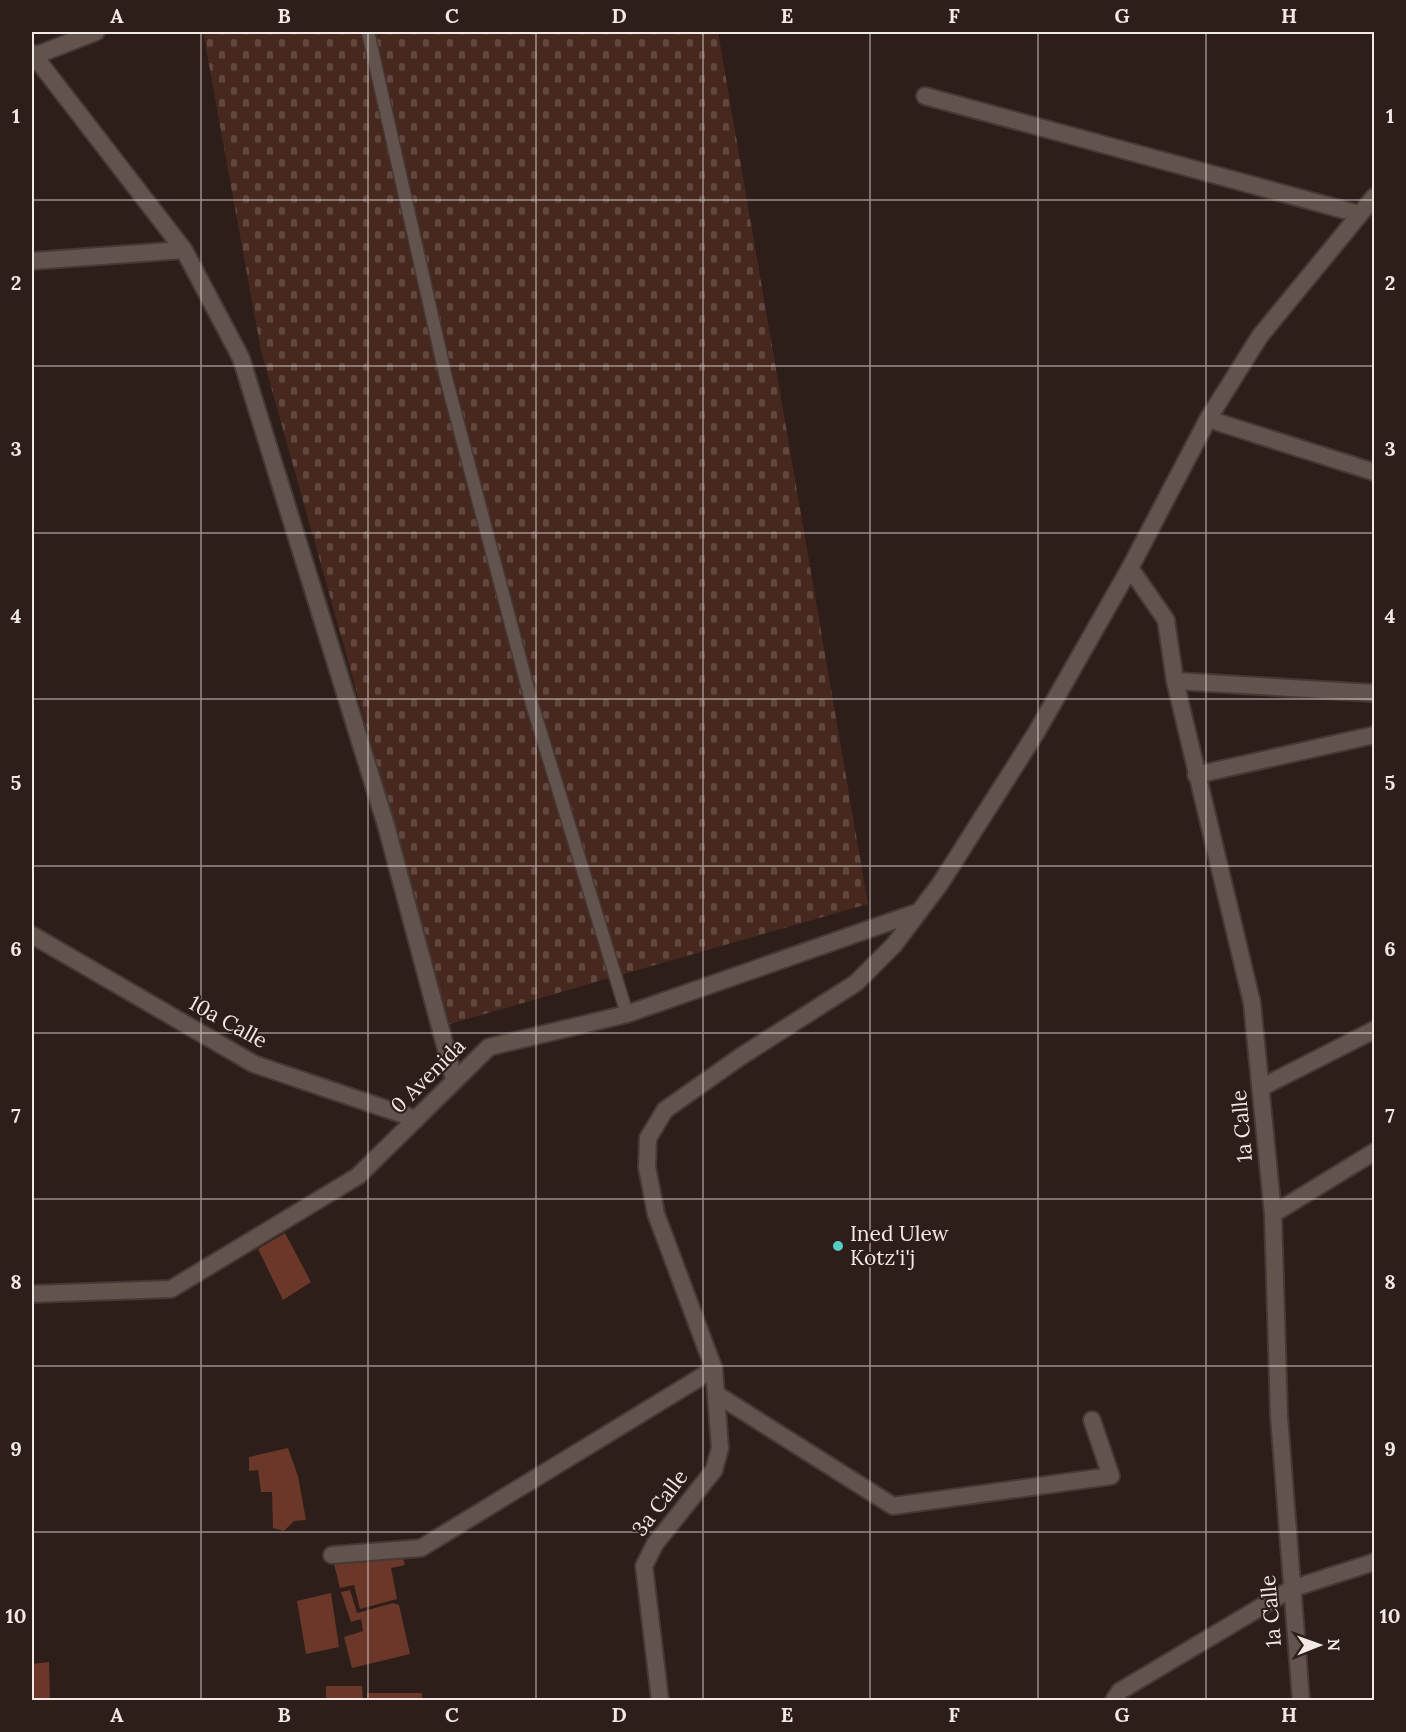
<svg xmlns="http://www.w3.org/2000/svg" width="1406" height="1732" viewBox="0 0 1406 1732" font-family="Lora,serif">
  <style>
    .cemetery { fill: url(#cemetery-stones) }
    .building { fill: #6a3728 }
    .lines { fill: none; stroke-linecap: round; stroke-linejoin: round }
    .service-casing { stroke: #453936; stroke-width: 15 }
    .minor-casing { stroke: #453936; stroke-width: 20 }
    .tertiary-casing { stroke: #453936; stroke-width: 20 }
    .service { stroke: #63534d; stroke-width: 12 }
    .minor { stroke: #63534d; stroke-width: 16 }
    .tertiary { stroke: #63534d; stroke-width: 16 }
    .grid { fill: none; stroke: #f2e8e5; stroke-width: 1.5; stroke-opacity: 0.55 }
    .poi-dot { fill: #56cec4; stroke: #2d1e1a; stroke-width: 2 }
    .labels { text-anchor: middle; stroke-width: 4.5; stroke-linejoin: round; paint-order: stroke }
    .street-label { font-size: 21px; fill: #f2e8e5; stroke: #2d1e1a }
    .poi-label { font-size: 21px; fill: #f2e8e5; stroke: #2d1e1a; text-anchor: start }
    .neatline { fill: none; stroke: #f2e8e5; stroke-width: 2 }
    .grid-label { font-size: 20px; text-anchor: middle; font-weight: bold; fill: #f2e8e5 }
  </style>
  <defs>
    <pattern id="cemetery-stones" width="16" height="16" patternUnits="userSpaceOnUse" patternTransform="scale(1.5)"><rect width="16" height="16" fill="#46281f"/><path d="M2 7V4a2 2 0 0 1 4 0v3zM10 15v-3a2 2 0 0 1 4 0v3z" fill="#61473f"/></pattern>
  </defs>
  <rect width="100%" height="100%" fill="#2d1e1a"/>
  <path class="cemetery" d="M 203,32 L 718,32 L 868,904 L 450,1024 L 261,351 Z"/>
  <g class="building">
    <path d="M 285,1233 L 311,1282 L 283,1300 L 258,1249 Z"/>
    <path d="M 288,1448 L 298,1476 L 306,1520 L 294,1521 L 284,1531 L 273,1528 L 272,1492 L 261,1492 L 258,1470 L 249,1471 L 249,1457 Z"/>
    <path d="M 402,1555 L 405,1565 L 391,1568 L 397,1599 L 360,1609 L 354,1585 L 340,1588 L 333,1560 Z"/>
    <path d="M 350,1590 L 357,1613 L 393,1603 L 399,1605 L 410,1654 L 352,1668 L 344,1637 L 363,1631 L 361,1619 L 351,1622 L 341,1592 Z"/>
    <path d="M 331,1593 L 339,1647 L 306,1654 L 297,1601 Z"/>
    <path d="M 49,1662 L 50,1700 L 32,1700 L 32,1664 Z"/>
    <path d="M 326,1686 L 362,1686 L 363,1700 L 326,1700 Z"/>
    <rect x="367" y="1693" width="55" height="7"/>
  </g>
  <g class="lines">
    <g class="service-casing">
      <path id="service" d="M 368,32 L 446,378 L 532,704 L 627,1014"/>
    </g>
    <g class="minor-casing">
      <g id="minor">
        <path d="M 32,53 L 184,250 L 241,358 L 386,825 L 454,1079"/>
        <path d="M 34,56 L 96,32"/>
        <path d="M 925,96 L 1359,214"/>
        <path d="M 32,261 L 184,250"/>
        <path d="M 1208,419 L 1374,472"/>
        <path d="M 1175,681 L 1374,693"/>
        <path d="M 1196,775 L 1374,735"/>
        <path d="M 32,935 L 254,1064 L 416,1119"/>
        <path d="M 1262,1087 L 1374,1030"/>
        <path d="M 1273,1214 L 1374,1152"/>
        <path d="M 32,1294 L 171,1289 L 358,1176 L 489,1047 L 627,1014 L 918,912"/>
        <path d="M 716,1394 L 893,1506 L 1111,1476 L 1092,1420"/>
        <path d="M 332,1555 L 421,1548 L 714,1369"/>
        <path d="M 660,1700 L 644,1566 L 655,1544 L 714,1470 L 720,1448 L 714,1369 L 656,1214 L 647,1167 L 648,1138 L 665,1110 L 740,1057 L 856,983 L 894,945 L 940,884 L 1036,733 L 1130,568"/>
        <path d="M 1114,1700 L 1120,1691 L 1291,1589 L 1374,1562"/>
      </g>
    </g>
    <g class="tertiary-casing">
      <path id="tertiary" d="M 1301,1700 L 1279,1416 L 1273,1214 L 1252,1003 L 1175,681 L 1166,620 L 1130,568 L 1208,419 L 1260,336 L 1374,197"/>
    </g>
    <use href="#service" class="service"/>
    <use href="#minor" class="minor"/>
    <use href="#tertiary" class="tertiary"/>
  </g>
  <path class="grid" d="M 201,32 L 201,1700M 368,32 L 368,1700M 536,32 L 536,1700M 703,32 L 703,1700M 870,32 L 870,1700M 1038,32 L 1038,1700M 1206,32 L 1206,1700M 32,200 L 1374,200M 32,366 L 1374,366M 32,533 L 1374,533M 32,699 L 1374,699M 32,866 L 1374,866M 32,1033 L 1374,1033M 32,1199 L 1374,1199M 32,1366 L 1374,1366M 32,1532 L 1374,1532"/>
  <circle class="poi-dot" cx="838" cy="1246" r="6"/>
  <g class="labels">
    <g class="street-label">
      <text transform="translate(228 1022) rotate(29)" y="7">10a Calle</text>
      <text transform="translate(428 1076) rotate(-45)" y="7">0 Avenida</text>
      <text transform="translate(1242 1126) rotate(-95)" y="7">1a Calle</text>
      <text transform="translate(660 1503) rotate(-53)" y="7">3a Calle</text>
      <text transform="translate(1271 1611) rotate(-95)" y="7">1a Calle</text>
    </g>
    <g class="poi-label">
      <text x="850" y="1241">Ined Ulew<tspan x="850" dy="24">Kotz'i'j</tspan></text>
    </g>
  </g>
  <rect width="1406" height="1732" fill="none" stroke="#2d1e1a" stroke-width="66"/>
  <g transform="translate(1319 1645) rotate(89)" stroke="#2d1e1a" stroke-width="4.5" paint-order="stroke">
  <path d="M0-4.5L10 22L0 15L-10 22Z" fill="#f2e8e5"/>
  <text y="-9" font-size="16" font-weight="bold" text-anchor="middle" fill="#f2e8e5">N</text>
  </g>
  <rect x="33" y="33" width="1340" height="1666" class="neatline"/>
  <g class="grid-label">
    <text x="117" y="23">A</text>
    <text x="284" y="23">B</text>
    <text x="452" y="23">C</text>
    <text x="619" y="23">D</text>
    <text x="787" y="23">E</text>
    <text x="954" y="23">F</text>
    <text x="1122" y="23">G</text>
    <text x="1289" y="23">H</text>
    <text x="16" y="123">1</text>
    <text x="1390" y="123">1</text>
    <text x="16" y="290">2</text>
    <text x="1390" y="290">2</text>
    <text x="16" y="456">3</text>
    <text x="1390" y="456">3</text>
    <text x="16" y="623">4</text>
    <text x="1390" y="623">4</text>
    <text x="16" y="790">5</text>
    <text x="1390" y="790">5</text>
    <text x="16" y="956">6</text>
    <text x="1390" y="956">6</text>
    <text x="16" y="1123">7</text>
    <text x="1390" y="1123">7</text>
    <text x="16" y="1289">8</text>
    <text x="1390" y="1289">8</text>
    <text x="16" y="1456">9</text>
    <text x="1390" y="1456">9</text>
    <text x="16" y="1623">10</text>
    <text x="1390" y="1623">10</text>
    <text x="117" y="1722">A</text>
    <text x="284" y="1722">B</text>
    <text x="452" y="1722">C</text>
    <text x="619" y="1722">D</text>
    <text x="787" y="1722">E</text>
    <text x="954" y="1722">F</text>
    <text x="1122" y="1722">G</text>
    <text x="1289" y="1722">H</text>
  </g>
</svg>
